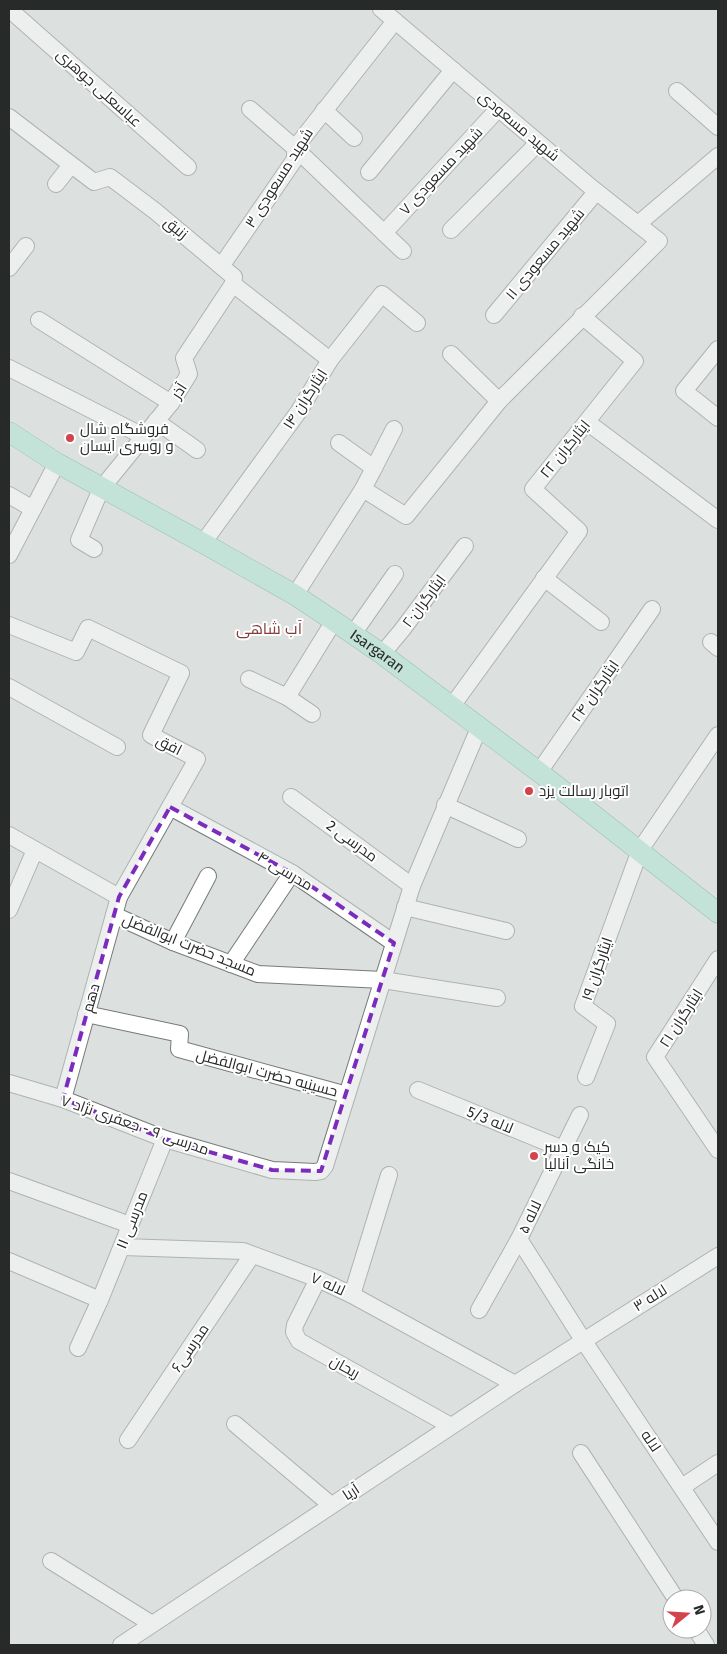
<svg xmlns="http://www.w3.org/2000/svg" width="727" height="1654" viewBox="0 0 727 1654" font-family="'Fira Sans',Cairo,sans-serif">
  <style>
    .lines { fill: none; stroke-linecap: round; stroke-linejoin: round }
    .minor-casing { stroke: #767b79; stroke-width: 18 }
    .major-casing { stroke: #529681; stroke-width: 21 }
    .minor { stroke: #fff; stroke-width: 16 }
    .major { stroke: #a5e3d0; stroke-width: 20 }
    .marked { fill: none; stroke: #7b2cbf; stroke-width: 4; stroke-dasharray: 10 6; stroke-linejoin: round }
    .poi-dot { fill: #d3434b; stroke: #fff; stroke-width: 2 }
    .labels { text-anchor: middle; stroke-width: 4; stroke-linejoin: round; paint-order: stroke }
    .street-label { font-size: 15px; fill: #282929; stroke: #fff }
    .poi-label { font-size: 15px; fill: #282929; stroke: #fff; text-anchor: start }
    .neighbourhood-label { font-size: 16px; fill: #843b3c; stroke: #fff }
  </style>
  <rect width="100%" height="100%" fill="#dce1df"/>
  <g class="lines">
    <g class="minor-casing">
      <g id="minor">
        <path d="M 9,9 L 188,167"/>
        <path d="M 677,91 L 718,127"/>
        <path d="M 250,109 L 295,148 L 403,251"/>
        <path d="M 324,110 L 354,138"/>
        <path d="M 9,117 L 94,182 L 110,177 L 155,211 L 234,277 L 233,284 L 330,360"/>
        <path d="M 369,172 L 453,70"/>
        <path d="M 56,184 L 71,165"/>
        <path d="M 638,224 L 718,156"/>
        <path d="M 451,230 L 538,143"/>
        <path d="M 384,233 L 498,109"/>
        <path d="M 222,265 L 295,159 L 295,148 L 395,21"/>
        <path d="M 9,268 L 26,246"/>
        <path d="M 494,315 L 596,192"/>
        <path d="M 39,320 L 171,403"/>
        <path d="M 718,349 L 684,391 L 718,418"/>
        <path d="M 451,354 L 499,401"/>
        <path d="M 9,368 L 143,436"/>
        <path d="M 156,421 L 197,450"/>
        <path d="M 587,422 L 718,520"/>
        <path d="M 374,468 L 394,429"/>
        <path d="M 363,489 L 406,516 L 499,401 L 659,241 L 592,188 L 381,9"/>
        <path d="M 9,495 L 33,509"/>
        <path d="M 203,543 L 299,411 L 330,360 L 382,294 L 417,323"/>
        <path d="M 94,549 L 79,540 L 101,489 L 171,403 L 189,374 L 184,358 L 233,284"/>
        <path d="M 9,555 L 57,463"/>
        <path d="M 544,578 L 601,622"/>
        <path d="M 295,595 L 363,489 L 374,468 L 339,443"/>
        <path d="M 9,625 L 76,652 L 88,628 L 181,673 L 151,735 L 197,759 L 119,897 L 63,1099"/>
        <path d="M 353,634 L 395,574"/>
        <path d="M 711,642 L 718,648"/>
        <path d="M 382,654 L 402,630 L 465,546"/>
        <path d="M 249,679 L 287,697"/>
        <path d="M 9,687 L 117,747"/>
        <path d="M 452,706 L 579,531 L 533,489 L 635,361 L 582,316"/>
        <path d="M 312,714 L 287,697 L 334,621"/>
        <path d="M 539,772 L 652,609"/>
        <path d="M 291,797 L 412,886"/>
        <path d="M 445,805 L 518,839"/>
        <path d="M 170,807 L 292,873 L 394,943"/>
        <path d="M 9,835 L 119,897"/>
        <path d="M 405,907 L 506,931"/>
        <path d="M 9,910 L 35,850"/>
        <path d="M 114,915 L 173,942 L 258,974 L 383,980 L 497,998"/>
        <path d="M 173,942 L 208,876"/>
        <path d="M 718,959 L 655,1057 L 718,1150"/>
        <path d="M 231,964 L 292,873"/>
        <path d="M 86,1014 L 180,1034 L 179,1049 L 347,1095"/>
        <path d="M 586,1077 L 607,1024 L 583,1006 L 640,850 L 718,735"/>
        <path d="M 9,1083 L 63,1099 L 165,1139 L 272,1170 L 315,1172 L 321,1171 L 325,1166 L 412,886 L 479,728"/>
        <path d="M 418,1090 L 563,1149"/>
        <path d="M 9,1181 L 130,1225"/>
        <path d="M 519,1239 L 583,1340 L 718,1542"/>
        <path d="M 122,1247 L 243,1251 L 318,1279 L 352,1295 L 515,1384"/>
        <path d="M 9,1261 L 100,1300"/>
        <path d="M 318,1279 L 295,1325 L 294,1332 L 299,1341 L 451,1426"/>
        <path d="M 352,1295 L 389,1175"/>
        <path d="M 479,1310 L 519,1239 L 580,1115"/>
        <path d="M 78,1348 L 100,1300 L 165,1139"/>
        <path d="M 235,1424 L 331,1505"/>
        <path d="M 128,1440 L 252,1255"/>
        <path d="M 581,1453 L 676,1599"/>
        <path d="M 682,1487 L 718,1463"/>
        <path d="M 51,1561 L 152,1624"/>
        <path d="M 696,1629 L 706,1645"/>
        <path d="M 121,1645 L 515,1384 L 718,1256"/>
      </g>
    </g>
    <g class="major-casing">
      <g id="major">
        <path id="s1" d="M 9,432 L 57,463 L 203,543 L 295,595 L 334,621 L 382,654 L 539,772 L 718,913"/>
      </g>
    </g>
    <use href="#minor" class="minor"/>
    <use href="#major" class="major"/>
  </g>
  <path d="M0 0H727V1654H0ZM 170,807 L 292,873 L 394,943 L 321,1171 L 272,1170 L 165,1139 L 63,1099 L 119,897 Z" fill="#dce1df" fill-opacity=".55" fill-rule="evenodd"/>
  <path class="marked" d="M 170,807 L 292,873 L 394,943 L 321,1171 L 272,1170 L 165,1139 L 63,1099 L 119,897 Z"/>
  <g class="poi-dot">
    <circle cx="70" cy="438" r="5"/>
    <circle cx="529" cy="791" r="5"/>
    <circle cx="534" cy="1156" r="5"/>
  </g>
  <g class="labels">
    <g class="street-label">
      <text transform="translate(99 88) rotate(42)" y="5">عباسعلی جوهری</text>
      <text transform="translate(519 126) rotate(40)" y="5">شهید مسعودی</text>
      <text transform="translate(441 171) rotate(-47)" y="5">شهید مسعودی ۷</text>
      <text transform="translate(279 178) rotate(-58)" y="5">شهید مسعودی ۳</text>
      <text transform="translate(176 228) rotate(39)" y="5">زنبق</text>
      <text transform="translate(545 254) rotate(-50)" y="5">شهید مسعودی ۱۱</text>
      <text transform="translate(179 391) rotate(-57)" y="5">آذر</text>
      <text transform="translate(305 399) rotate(-57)" y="5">ایثارگران ۱۴</text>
      <text transform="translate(565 449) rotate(-51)" y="5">ایثارگران ۲۲</text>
      <text transform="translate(424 601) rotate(-53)" y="5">۲۰ایثارگران</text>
      <text dy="5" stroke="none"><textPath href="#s1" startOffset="429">Isargaran</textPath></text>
      <text transform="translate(595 691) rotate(-55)" y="5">ایثارگران ۲۴</text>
      <text transform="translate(169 745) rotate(27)" y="5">افق</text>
      <text transform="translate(352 841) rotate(36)" y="5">مدرسی 2</text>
      <text transform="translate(285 871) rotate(31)" y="5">مدرسی ۴</text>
      <text transform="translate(189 945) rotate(22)" y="5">مسجد حضرت ابوالفضل</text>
      <text transform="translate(597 969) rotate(-71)" y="5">ایثارگران ۱‍۹</text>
      <text transform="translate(91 998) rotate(-74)" y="5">دهم</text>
      <text transform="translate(681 1018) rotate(-57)" y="5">ایثارگران ۲۱</text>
      <text transform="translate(267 1073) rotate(15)" y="5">حسینیه حضرت ابوالفضل</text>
      <text transform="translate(490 1120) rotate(22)" y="5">لاله 5/3</text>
      <text transform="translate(135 1125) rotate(19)" y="5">مدرسی ۹ - جعفری نژاد ۷</text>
      <text transform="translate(530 1217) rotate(-65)" y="5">لاله ۵</text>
      <text transform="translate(132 1220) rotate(-68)" y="5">مدرسی ۱۱</text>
      <text transform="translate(328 1284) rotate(24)" y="5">لاله ۷</text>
      <text transform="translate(650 1298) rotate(-32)" y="5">لاله ۳</text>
      <text transform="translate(190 1348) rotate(-56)" y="5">مدرسی۶</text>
      <text transform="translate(345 1367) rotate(29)" y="5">ریحان</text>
      <text transform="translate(651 1441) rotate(56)" y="5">لاله</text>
      <text transform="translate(351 1492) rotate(-33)" y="5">آریا</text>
    </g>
    <g class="poi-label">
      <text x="80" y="434">فروشگاه شال<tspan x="80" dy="17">و روسری آیسان</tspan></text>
      <text x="539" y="796">اتوبار رسالت یزد</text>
      <text x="544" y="1152">کیک و دسر<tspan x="544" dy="17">خانگی آنالیا</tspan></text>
    </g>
    <g class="neighbourhood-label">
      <text x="269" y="634">آب شاهی</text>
    </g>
  </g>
  <rect width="727" height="1654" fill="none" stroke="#282929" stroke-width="20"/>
  <g transform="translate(687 1614) rotate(72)"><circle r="24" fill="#ffffff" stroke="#a9a9a9"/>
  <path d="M0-4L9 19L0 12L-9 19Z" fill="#d3434b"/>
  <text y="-8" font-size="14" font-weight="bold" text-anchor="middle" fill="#282929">N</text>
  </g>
</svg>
